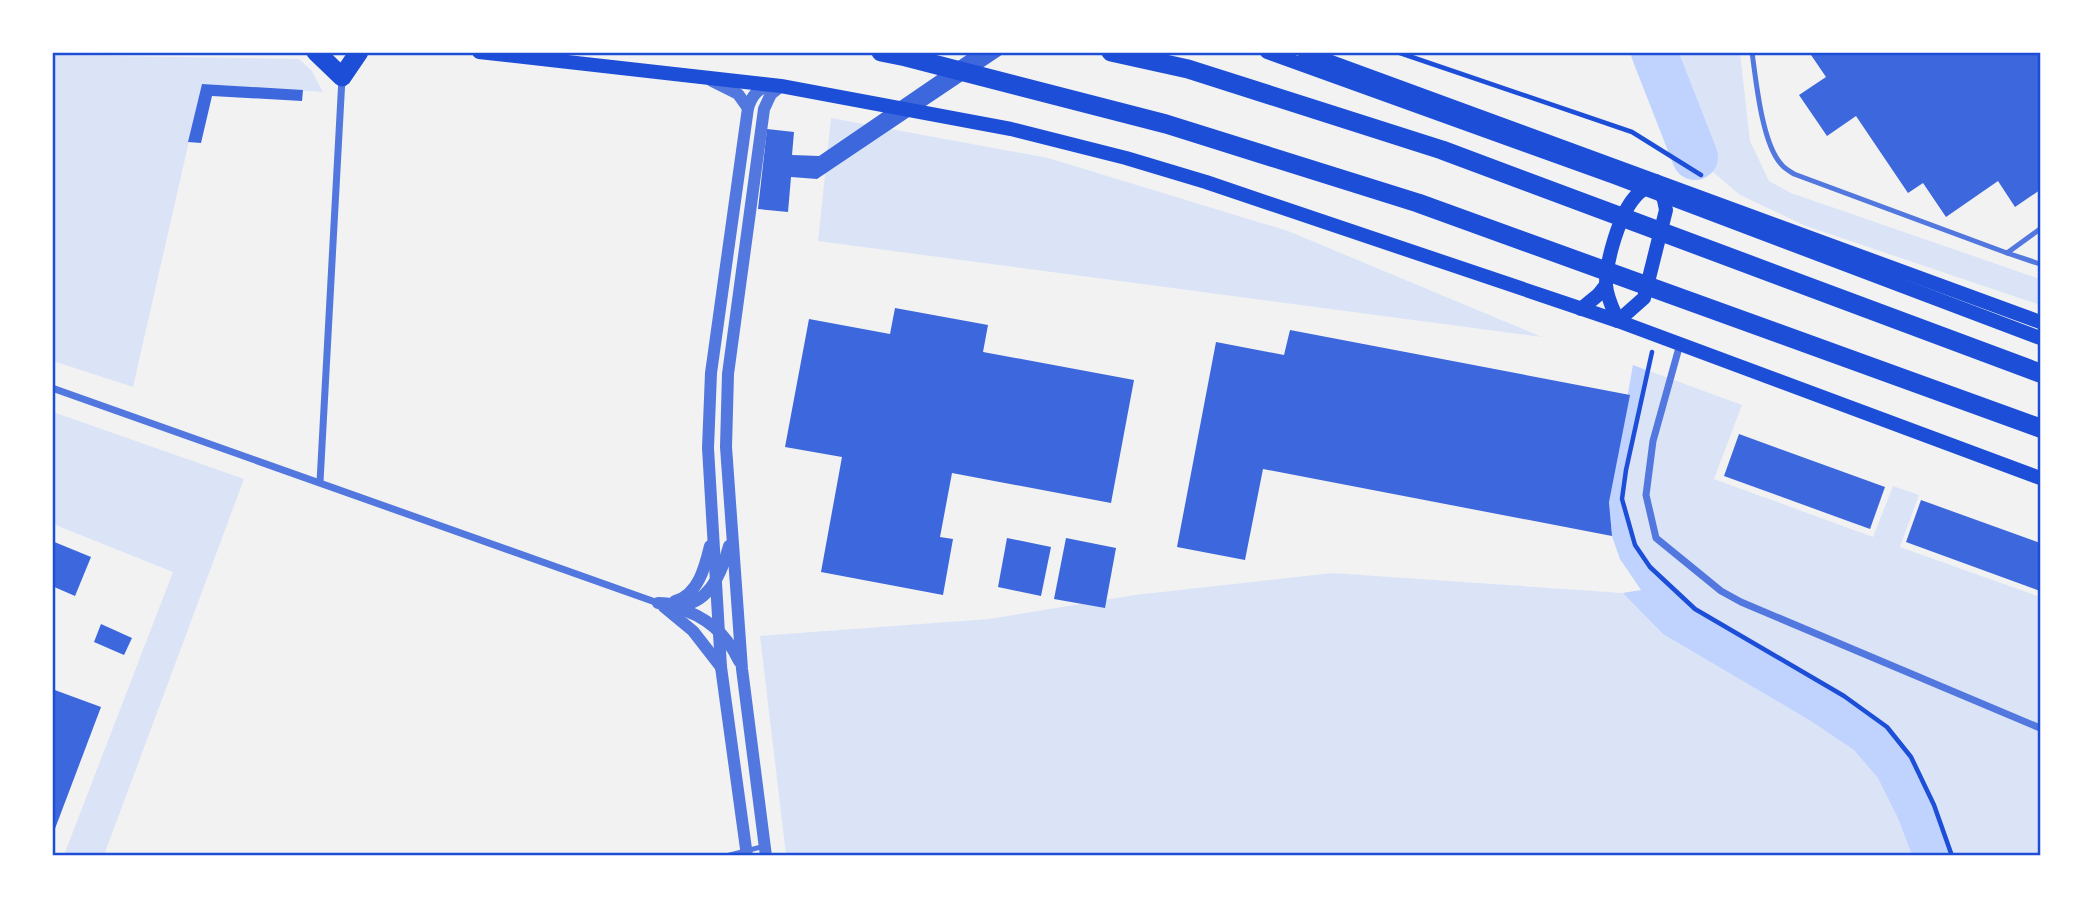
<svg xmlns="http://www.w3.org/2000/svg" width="2093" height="908" viewBox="0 0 2093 908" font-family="Inter,sans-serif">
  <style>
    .green { fill: #dbe4f7 }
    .water { fill: #bfd3fe }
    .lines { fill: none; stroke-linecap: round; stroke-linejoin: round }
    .river { stroke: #bfd3fe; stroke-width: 46 }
    .building { fill: #3d67dc }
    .path { stroke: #1d4ed8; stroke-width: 4.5 }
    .service { stroke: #5277de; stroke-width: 5 }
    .minor { stroke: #5277de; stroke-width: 7 }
    .tertiary { stroke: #5277de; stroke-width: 12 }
    .secondary { stroke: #1d4ed8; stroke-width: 14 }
    .trunk { stroke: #1d4ed8; stroke-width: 19 }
    .neatline { fill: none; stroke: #1d4ed8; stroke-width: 2.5 }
  </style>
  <rect width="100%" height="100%" fill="#f2f2f2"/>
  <g class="green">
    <path d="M 1655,53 L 1740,53 L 1750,141 L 1769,181 L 1791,193 L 2040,279 L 2040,305 L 1806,226 L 1740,195 L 1695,157 Z"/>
    <path d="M 53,55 L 299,59 L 312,71 L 323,92 L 202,84 L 133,387 L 53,361 Z"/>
    <path d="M 831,118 L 1048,158 L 1288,231 L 1542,337 L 818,241 Z"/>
    <path d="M 1633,365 L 1742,405 L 1714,479 L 1873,537 L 1893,486 L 1919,495 L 1900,547 L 2040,597 L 2040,855 L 786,855 L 760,636 L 989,619 L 1135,595 L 1332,573 L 1623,593 L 1643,591 L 1620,559 L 1612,536 Z"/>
    <path d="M 53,412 L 244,479 L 104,855 L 64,855 L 173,572 L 53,524 Z"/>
  </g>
  <path class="water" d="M 1633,365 L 1648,371 L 1622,499 L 1635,545 L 1650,567 L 1695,609 L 1844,696 L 1887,727 L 1911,757 L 1934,805 L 1952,855 L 1912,855 L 1898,818 L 1878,778 L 1854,750 L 1811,721 L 1663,634 L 1623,593 L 1641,590 L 1620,559 L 1612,536 L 1609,500 Z"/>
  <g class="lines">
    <path class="river" d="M 1654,52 L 1695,157"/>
  </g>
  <g class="building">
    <path d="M 971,52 L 1006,52 L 817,179 L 791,177 L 788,212 L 758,209 L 767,129 L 794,132 L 792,155 L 819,156 Z"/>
    <path d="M 1809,52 L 2040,52 L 2040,153 L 2038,154 L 2040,158 L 2040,190 L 2015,207 L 1998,181 L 1946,217 L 1923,183 L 1908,193 L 1856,116 L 1827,136 L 1799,95 L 1826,77 Z"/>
    <path d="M 202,84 L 303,90 L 302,101 L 212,96 L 201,143 L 188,142 Z"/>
    <path d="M 895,308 L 988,325 L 983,352 L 1134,380 L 1111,503 L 952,473 L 940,537 L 953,539 L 943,595 L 821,572 L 842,457 L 785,447 L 809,319 L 890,334 Z"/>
    <path d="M 1290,330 L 1630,395 L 1609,502 L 1612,536 L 1263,469 L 1245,560 L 1177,547 L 1216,342 L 1284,355 Z"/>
    <path d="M 1739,434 L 1885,487 L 1870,529 L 1724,476 Z"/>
    <path d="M 1921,500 L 2040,543 L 2040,591 L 1906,542 Z"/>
    <path d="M 1007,538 L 1051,547 L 1041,596 L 998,587 Z"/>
    <path d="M 1066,538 L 1116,548 L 1105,608 L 1054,599 Z"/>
    <path d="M 52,541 L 91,557 L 75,596 L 52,586 Z"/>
    <path d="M 101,624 L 132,638 L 124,655 L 94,642 Z"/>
    <path d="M 52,689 L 101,707 L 53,834 L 52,834 Z"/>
  </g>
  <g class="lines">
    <g class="path">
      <path d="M 1397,52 L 1632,132 L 1701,175"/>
      <path d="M 1652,352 L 1626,470 L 1622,499 L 1635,545 L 1650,567 L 1695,609 L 1844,696 L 1887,727 L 1911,757 L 1934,805 L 1952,856"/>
    </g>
    <g class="service">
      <path d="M 1752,52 C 1756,81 1762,143 1781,164 C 1784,168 1789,171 1794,174 L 2007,253 L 2040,229"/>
      <path d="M 2007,253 L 2040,264"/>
      <path d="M 726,856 L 765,846"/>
    </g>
    <g class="minor">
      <path d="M 1680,344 L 1653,441 L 1646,495 L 1656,538 L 1721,591 L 1741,602 L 2040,728"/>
      <path d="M 52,388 L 658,603"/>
      <path d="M 320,482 L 342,78"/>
    </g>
    <g class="tertiary">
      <path d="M 712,81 L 738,94 L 748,108"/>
      <path d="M 675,601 C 698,595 705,567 710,546"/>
      <path d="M 658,603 C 666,603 674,605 681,605 C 711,603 723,569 729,546"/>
      <path d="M 664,607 L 693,631 L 721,667"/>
      <path d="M 675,607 C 706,616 726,633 739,661"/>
      <path d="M 747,856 L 721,667 L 708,448 L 711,373 L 748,108 C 752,95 759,86 774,86"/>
      <path d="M 766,856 L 742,669 L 726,447 L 728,374 L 764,109 L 771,94 L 781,86"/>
    </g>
    <g class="secondary">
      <path d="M 479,52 L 781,86 L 1011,129 L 1126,158 L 1206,182 L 1618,321 L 2040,478"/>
      <path d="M 1267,52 L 1614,177 L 2040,338"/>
      <path d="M 1304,52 L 2040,322"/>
      <path d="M 1656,181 L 1664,200 L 1666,210 L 1644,298 L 1618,321 C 1613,309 1607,298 1606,285 C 1606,261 1619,215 1635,197 C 1641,190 1648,186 1656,181 Z"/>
      <path d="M 1581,309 L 1598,295 L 1606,285"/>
    </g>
    <g class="trunk">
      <path d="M 316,52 L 342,77 L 359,52"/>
      <path d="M 881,52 L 906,57 L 1166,124 L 1418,203 L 2040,428"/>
      <path d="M 1111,52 L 1188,69 L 1442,150 L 2040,373"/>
    </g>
  </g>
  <rect width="2093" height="908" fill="none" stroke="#ffffff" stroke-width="108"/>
  <rect x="54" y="54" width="1985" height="800" class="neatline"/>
</svg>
